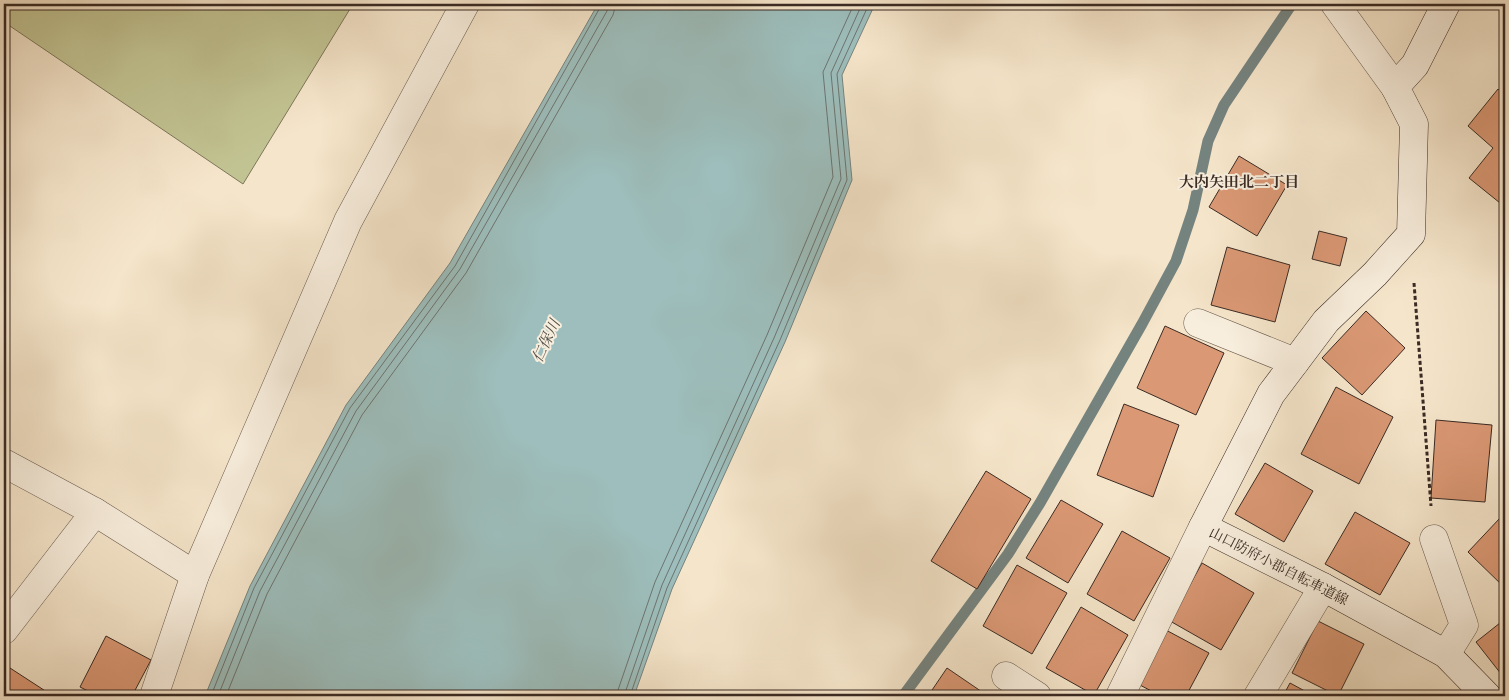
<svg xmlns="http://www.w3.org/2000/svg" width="1509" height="700" viewBox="0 0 1509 700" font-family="Vollkorn,'Noto Serif JP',serif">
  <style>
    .green { fill: #c2c392; stroke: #7e775b }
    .water { fill: #9dbebc; stroke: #75837f }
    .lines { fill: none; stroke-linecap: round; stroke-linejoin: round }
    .shore { stroke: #6c7470; stroke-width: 1 }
    .stream { stroke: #75837f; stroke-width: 11 }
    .building { fill: #da9874; stroke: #3a2b24 }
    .street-casing { stroke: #695a4e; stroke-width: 29 }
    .secondary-casing { stroke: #3a2b24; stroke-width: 29 }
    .path { stroke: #3a2b24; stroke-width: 3; stroke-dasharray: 4 2.5; stroke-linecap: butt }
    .street { stroke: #f8eedd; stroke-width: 28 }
    .secondary { stroke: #f8eedd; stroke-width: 28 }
    .labels { text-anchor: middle; stroke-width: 4; stroke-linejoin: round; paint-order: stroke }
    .street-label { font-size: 14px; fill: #3a2b24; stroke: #f8eedd }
    .neighbourhood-label { font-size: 15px; font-weight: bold; fill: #3a2b24; stroke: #f8eedd }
    .water-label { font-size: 15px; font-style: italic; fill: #53504a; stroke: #f8eedd }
  </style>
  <rect width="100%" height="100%" fill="#f5e5ca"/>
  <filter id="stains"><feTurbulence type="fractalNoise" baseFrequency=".004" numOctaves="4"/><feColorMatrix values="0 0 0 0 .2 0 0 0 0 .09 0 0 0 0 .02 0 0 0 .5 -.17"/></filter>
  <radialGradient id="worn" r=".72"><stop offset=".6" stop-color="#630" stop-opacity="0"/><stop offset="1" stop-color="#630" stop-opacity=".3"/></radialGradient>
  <path class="green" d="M 4,4 L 353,4 L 243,184 L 4,22 Z"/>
  <path class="water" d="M 598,4 L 875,4 L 842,75 L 852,180 L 785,342 L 672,589 L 634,696 L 205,696 L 250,586 L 346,405 L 450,263 Z"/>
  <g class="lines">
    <g class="shore">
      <path d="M 211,696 L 254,588 L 350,408 L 455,266 L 602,4"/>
      <path d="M 218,696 L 260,591 L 356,411 L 460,269 L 607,11 L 608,4"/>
      <path d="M 226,696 L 267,594 L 362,415 L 466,273 L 613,15 L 616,4"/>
      <path d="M 616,696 L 655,582 L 767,335 L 833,177 L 823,72 L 854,4"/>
      <path d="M 624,696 L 662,585 L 774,338 L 841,179 L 831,73 L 862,4"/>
      <path d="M 630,696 L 667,588 L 780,340 L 847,180 L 837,74 L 869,4"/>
    </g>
    <path class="stream" d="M 903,696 L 1008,554 L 1040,503 L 1142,324 L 1176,261 L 1193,210 L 1208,141 L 1224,105 L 1292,4"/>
  </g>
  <g class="building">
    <path d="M 1498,89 L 1505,95 L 1505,207 L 1469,178 L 1493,148 L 1468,126 Z"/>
    <path d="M 1239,156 L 1287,185 L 1257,236 L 1209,207 Z"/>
    <path d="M 1319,231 L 1347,238 L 1340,266 L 1312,259 Z"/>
    <path d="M 1227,247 L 1290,265 L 1275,322 L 1211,305 Z"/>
    <path d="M 1366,311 L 1405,348 L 1362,395 L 1322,358 Z"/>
    <path d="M 1165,326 L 1224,353 L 1196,415 L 1137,388 Z"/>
    <path d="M 1336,387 L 1393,417 L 1359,484 L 1301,454 Z"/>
    <path d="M 1124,404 L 1179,425 L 1153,497 L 1097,475 Z"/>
    <path d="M 1436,420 L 1492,425 L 1485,502 L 1431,498 Z"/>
    <path d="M 1265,463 L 1313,491 L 1284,542 L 1235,514 Z"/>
    <path d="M 986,471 L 1031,499 L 977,589 L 931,561 Z"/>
    <path d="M 1061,500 L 1103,524 L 1068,583 L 1026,558 Z"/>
    <path d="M 1355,512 L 1410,543 L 1380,595 L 1325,564 Z"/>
    <path d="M 1500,518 L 1505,523 L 1505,588 L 1468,552 Z"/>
    <path d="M 1122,531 L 1170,558 L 1134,621 L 1087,594 Z"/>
    <path d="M 1202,563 L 1254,593 L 1221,650 L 1170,621 Z"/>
    <path d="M 1017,565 L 1067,593 L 1032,654 L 983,626 Z"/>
    <path d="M 1081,607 L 1128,635 L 1094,695 L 1046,668 Z"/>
    <path d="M 1505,619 L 1505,679 L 1476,642 Z"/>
    <path d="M 1318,621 L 1364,644 L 1338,696 L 1292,673 Z"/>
    <path d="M 1164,629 L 1209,653 L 1186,696 L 1161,696 L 1136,683 Z"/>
    <path d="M 106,636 L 151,660 L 132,696 L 98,696 L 80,687 Z"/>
    <path d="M 10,668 L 50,694 L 49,696 L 4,696 L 4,677 Z"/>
    <path d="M 947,668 L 988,696 L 928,696 Z"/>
    <path d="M 1290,683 L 1314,696 L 1283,696 Z"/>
  </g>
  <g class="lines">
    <g class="street-casing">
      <g id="street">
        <path d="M 1335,4 L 1395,87"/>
        <path d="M 1198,323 L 1295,362"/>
        <path d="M 4,463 L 95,512 L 195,575"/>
        <path d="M 1434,539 L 1464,625 L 1446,654"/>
        <path d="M 4,630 L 95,512"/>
        <path d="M 1006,676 L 1037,696"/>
        <path d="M 154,696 L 195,575 L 348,221 L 465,4"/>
        <path d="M 1120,696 L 1203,527"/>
        <path d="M 1258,696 L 1323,587"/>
      </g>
    </g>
    <g class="secondary-casing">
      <path id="secondary" d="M 1446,4 L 1415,65 L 1395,87 L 1414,124 L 1411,234 L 1375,274 L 1326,321 L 1271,394 L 1203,527 L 1323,587 L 1446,654 L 1487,696"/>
    </g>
    <path class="path" d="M 1414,283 L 1431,506"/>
    <use href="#street" class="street"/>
    <use href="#secondary" class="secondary"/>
  </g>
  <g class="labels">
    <g class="street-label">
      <text transform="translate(1279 566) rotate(27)" y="5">山口防府小郡自転車道線</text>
    </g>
    <g class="neighbourhood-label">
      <text x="1239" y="187">大内矢田北二丁目</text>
    </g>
    <g class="water-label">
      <text transform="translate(546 341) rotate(-65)" y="5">仁保川</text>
    </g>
  </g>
  <rect width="1509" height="700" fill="none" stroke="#f5e5ca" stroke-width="20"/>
  <rect x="5" y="5" width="1499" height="690" fill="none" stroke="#3a2b24" stroke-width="2.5"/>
  <rect x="10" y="10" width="1489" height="680" fill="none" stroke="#3a2b24"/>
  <rect width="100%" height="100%" filter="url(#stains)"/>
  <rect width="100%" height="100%" fill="url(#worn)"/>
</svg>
